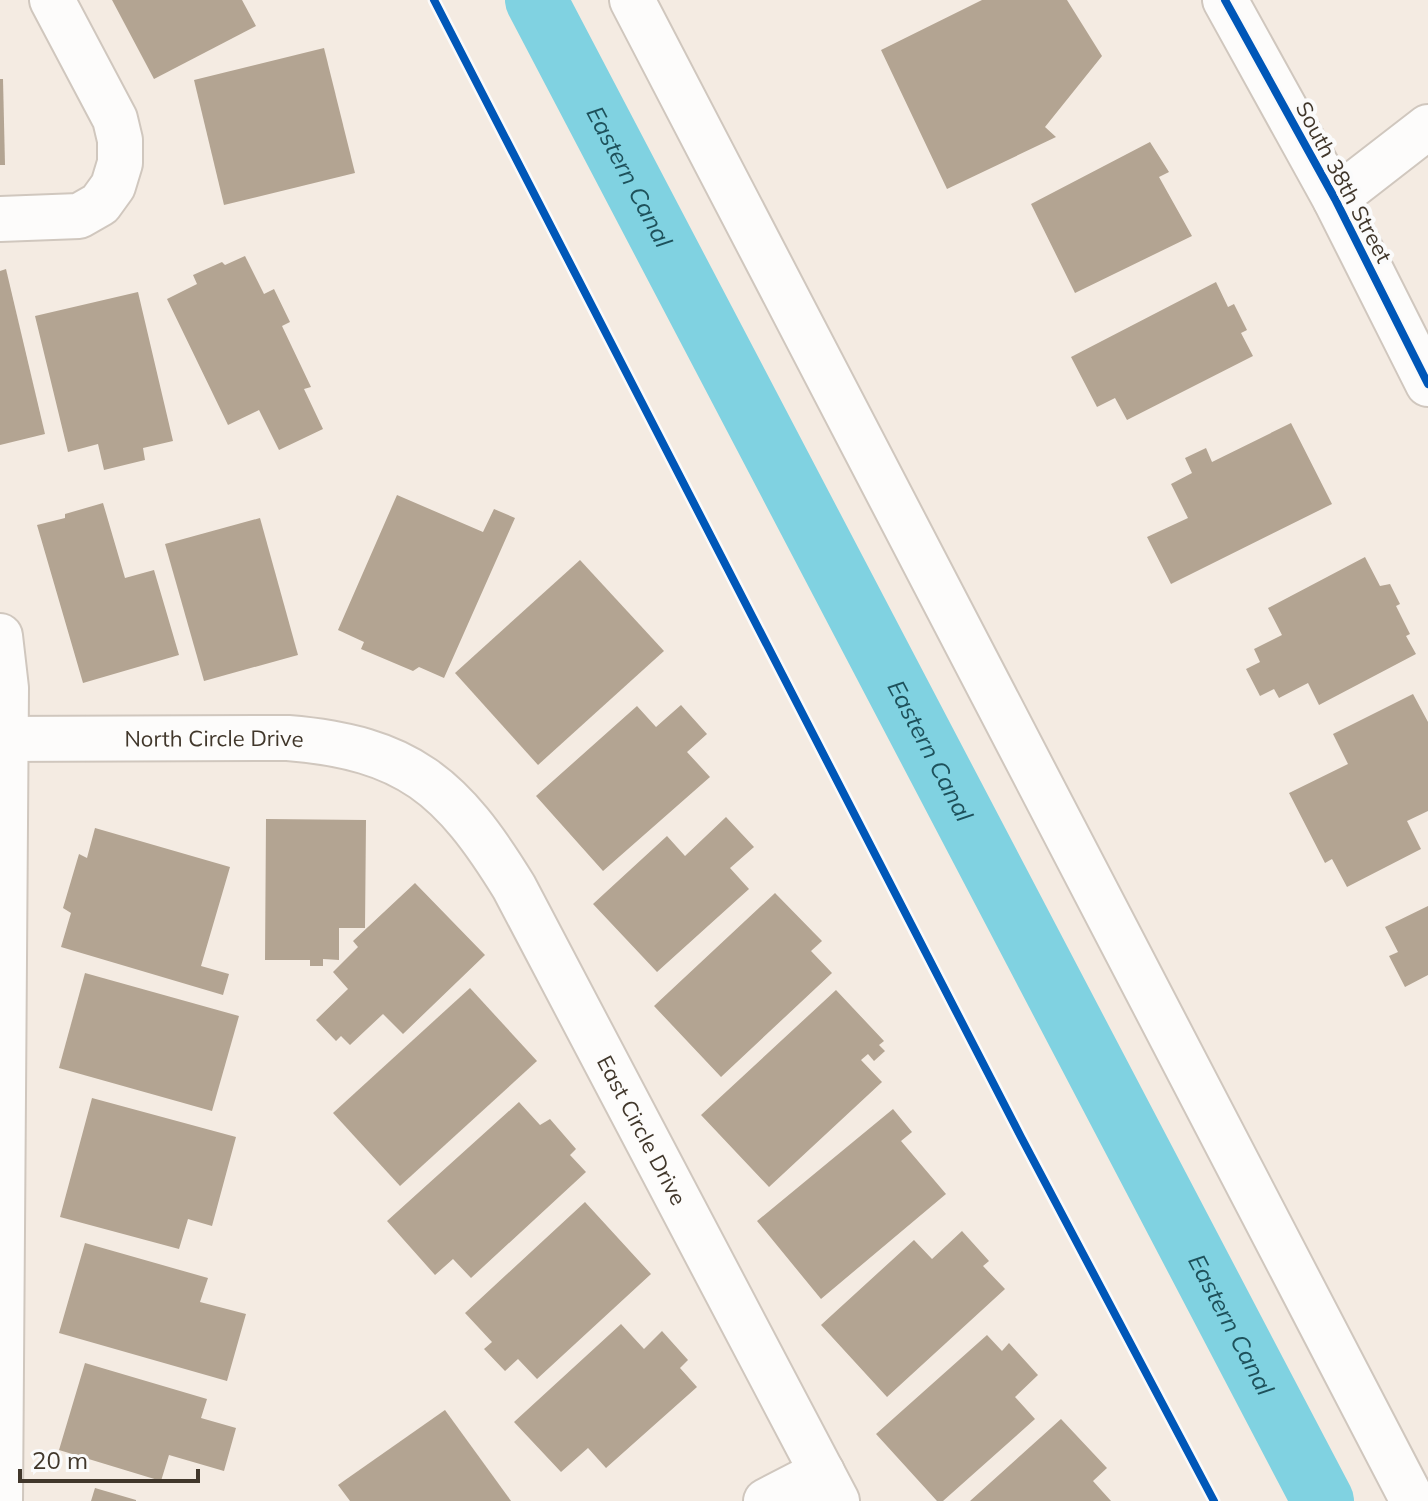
<svg xmlns="http://www.w3.org/2000/svg" width="1428" height="1501" viewBox="0 0 1428 1501" font-family="Mulish,sans-serif">
  <style>
    .lines { fill: none; stroke-linecap: round; stroke-linejoin: round }
    .canal { stroke: #80d2e1; stroke-width: 62 }
    .building { fill: #b3a492 }
    .minor-casing { stroke: #d0c7be; stroke-width: 48 }
    .minor { stroke: #fdfcfb; stroke-width: 44 }
    .cycleway-casing { stroke: #fbfbfb; stroke-width: 13 }
    .cycleway { stroke: #0057b8; stroke-width: 8 }
    .labels { text-anchor: middle; stroke-width: 8; stroke-linejoin: round; paint-order: stroke }
    .street-label { font-size: 22px; fill: #41372b; stroke: #fbfbfb }
    .water-label { font-size: 24px; font-style: italic; fill: #1e515b; stroke: #fbfbfb }
  </style>
  <rect width="100%" height="100%" fill="#f4ebe2"/>
  <g class="lines">
    <path class="canal" id="s1" d="M 536,0 L 1323,1501"/>
  </g>
  <g class="building">
    <path d="M 112,0 L 242,0 L 256,26 L 154,79 Z"/>
    <path d="M 982,0 L 1067,0 L 1102,56 L 1045,127 L 1056,137 L 947,189 L 881,50 Z"/>
    <path d="M 324,48 L 355,173 L 224,205 L 194,80 Z"/>
    <path d="M 0,79 L 3,79 L 5,165 L 0,165 Z"/>
    <path d="M 1150,142 L 1169,172 L 1159,177 L 1192,236 L 1075,293 L 1031,204 Z"/>
    <path d="M 245,256 L 264,294 L 274,289 L 290,322 L 282,326 L 311,387 L 304,389 L 323,429 L 279,450 L 259,410 L 228,425 L 167,299 L 197,284 L 193,275 L 222,262 L 225,265 Z"/>
    <path d="M 6,269 L 45,434 L 0,445 L 0,271 Z"/>
    <path d="M 1216,282 L 1228,307 L 1234,304 L 1247,330 L 1241,333 L 1253,356 L 1127,420 L 1115,398 L 1097,407 L 1071,357 Z"/>
    <path d="M 138,292 L 173,441 L 143,448 L 145,460 L 104,470 L 98,444 L 68,452 L 35,316 Z"/>
    <path d="M 1291,423 L 1332,504 L 1171,584 L 1147,537 L 1188,518 L 1171,484 L 1192,473 L 1185,458 L 1206,448 L 1212,462 Z"/>
    <path d="M 397,495 L 483,532 L 494,509 L 515,518 L 444,678 L 419,667 L 413,671 L 361,649 L 364,642 L 338,630 Z"/>
    <path d="M 103,503 L 125,578 L 154,570 L 179,655 L 83,683 L 37,525 L 65,518 L 65,514 Z"/>
    <path d="M 260,518 L 298,655 L 204,681 L 165,544 Z"/>
    <path d="M 1365,557 L 1380,586 L 1390,584 L 1400,604 L 1396,606 L 1410,634 L 1406,636 L 1416,654 L 1319,705 L 1308,683 L 1279,698 L 1274,689 L 1260,696 L 1246,669 L 1260,662 L 1254,649 L 1282,635 L 1268,608 Z"/>
    <path d="M 580,560 L 664,651 L 538,765 L 455,673 Z"/>
    <path d="M 1413,694 L 1428,722 L 1428,811 L 1407,821 L 1421,849 L 1347,887 L 1332,859 L 1325,863 L 1289,793 L 1348,764 L 1333,734 Z"/>
    <path d="M 681,705 L 707,734 L 687,752 L 710,777 L 603,871 L 536,796 L 637,706 L 656,727 Z"/>
    <path d="M 726,817 L 754,847 L 730,868 L 749,889 L 657,972 L 593,904 L 667,836 L 685,856 Z"/>
    <path d="M 266,819 L 366,820 L 365,928 L 339,928 L 339,960 L 323,959 L 323,966 L 310,966 L 310,960 L 265,960 Z"/>
    <path d="M 95,828 L 230,867 L 201,966 L 229,974 L 223,995 L 61,947 L 71,913 L 63,908 L 79,854 L 87,858 Z"/>
    <path d="M 415,883 L 485,955 L 403,1034 L 383,1014 L 350,1045 L 341,1036 L 336,1041 L 316,1020 L 348,989 L 333,972 L 358,947 L 353,941 Z"/>
    <path d="M 775,893 L 822,941 L 811,951 L 832,973 L 721,1077 L 654,1006 Z"/>
    <path d="M 1428,906 L 1428,975 L 1405,987 L 1389,956 L 1398,952 L 1385,927 Z"/>
    <path d="M 85,973 L 239,1016 L 212,1111 L 59,1068 Z"/>
    <path d="M 470,988 L 537,1061 L 400,1186 L 333,1113 Z"/>
    <path d="M 836,990 L 884,1041 L 879,1045 L 885,1051 L 874,1061 L 868,1054 L 861,1060 L 882,1082 L 769,1187 L 701,1115 Z"/>
    <path d="M 92,1098 L 236,1137 L 212,1226 L 188,1219 L 179,1249 L 60,1217 Z"/>
    <path d="M 519,1102 L 540,1125 L 550,1119 L 576,1149 L 570,1155 L 586,1172 L 471,1278 L 453,1259 L 435,1275 L 387,1221 Z"/>
    <path d="M 893,1109 L 912,1132 L 901,1141 L 946,1194 L 821,1299 L 757,1221 Z"/>
    <path d="M 585,1202 L 651,1274 L 537,1379 L 518,1359 L 505,1371 L 484,1349 L 492,1342 L 465,1313 Z"/>
    <path d="M 962,1231 L 989,1261 L 983,1266 L 1005,1289 L 887,1397 L 821,1325 L 914,1240 L 932,1259 Z"/>
    <path d="M 85,1243 L 208,1278 L 200,1302 L 246,1314 L 227,1381 L 59,1333 Z"/>
    <path d="M 621,1324 L 644,1349 L 662,1331 L 688,1360 L 680,1368 L 697,1387 L 606,1468 L 588,1448 L 561,1472 L 514,1422 Z"/>
    <path d="M 987,1335 L 1002,1351 L 1009,1343 L 1038,1375 L 1015,1397 L 1035,1419 L 943,1501 L 937,1501 L 876,1434 Z"/>
    <path d="M 85,1363 L 207,1399 L 201,1418 L 236,1428 L 224,1471 L 169,1455 L 161,1481 L 59,1450 Z"/>
    <path d="M 445,1410 L 511,1501 L 350,1501 L 338,1485 Z"/>
    <path d="M 1061,1419 L 1107,1468 L 1093,1481 L 1111,1501 L 970,1501 Z"/>
    <path d="M 95,1488 L 136,1500 L 136,1501 L 91,1501 Z"/>
  </g>
  <g class="lines">
    <g class="minor-casing">
      <g id="minor">
        <path d="M 632,0 L 1413,1501"/>
        <path d="M 1225,0 L 1335,199 L 1428,384"/>
        <path d="M 1335,199 L 1428,127"/>
        <path d="M 0,219 L 79,216 L 100,204 L 113,186 L 120,163 L 120,140 L 115,119 L 52,0"/>
        <path d="M 0,636 L 6,688 L 0,1501"/>
        <path id="s2" d="M 0,739 L 288,738 C 408,748 452,786 514,887 L 837,1501"/>
        <path d="M 766,1501 L 822,1472"/>
      </g>
    </g>
    <use href="#minor" class="minor"/>
    <g class="cycleway-casing">
      <g id="cycleway">
        <path d="M 434,0 L 1021,1137 L 1214,1501"/>
        <path d="M 1225,0 L 1335,199 L 1428,384"/>
      </g>
    </g>
    <use href="#cycleway" class="cycleway"/>
  </g>
  <g class="labels">
    <g class="street-label">
      <text transform="translate(1344 182) rotate(62)" y="8">South 38th Street</text>
      <text dy="8" stroke="none"><textPath href="#s2" startOffset="214">North Circle Drive</textPath></text>
      <text dy="8" stroke="none"><textPath href="#s2" startOffset="848">East Circle Drive</textPath></text>
    </g>
    <g class="water-label">
      <text dy="8" stroke="none"><textPath href="#s1" startOffset="200">Eastern Canal</textPath></text>
      <text dy="8" stroke="none"><textPath href="#s1" startOffset="848">Eastern Canal</textPath></text>
      <text dy="8" stroke="none"><textPath href="#s1" startOffset="1496">Eastern Canal</textPath></text>
    </g>
  </g>
  <path d="M20 1469v12h178v-12" fill="none" stroke="#41372b" stroke-width="4"/>
  <text x="32" y="1469" font-size="24" fill="#41372b" stroke="#fbfbfb" stroke-width="6" paint-order="stroke">20 m</text>
</svg>
